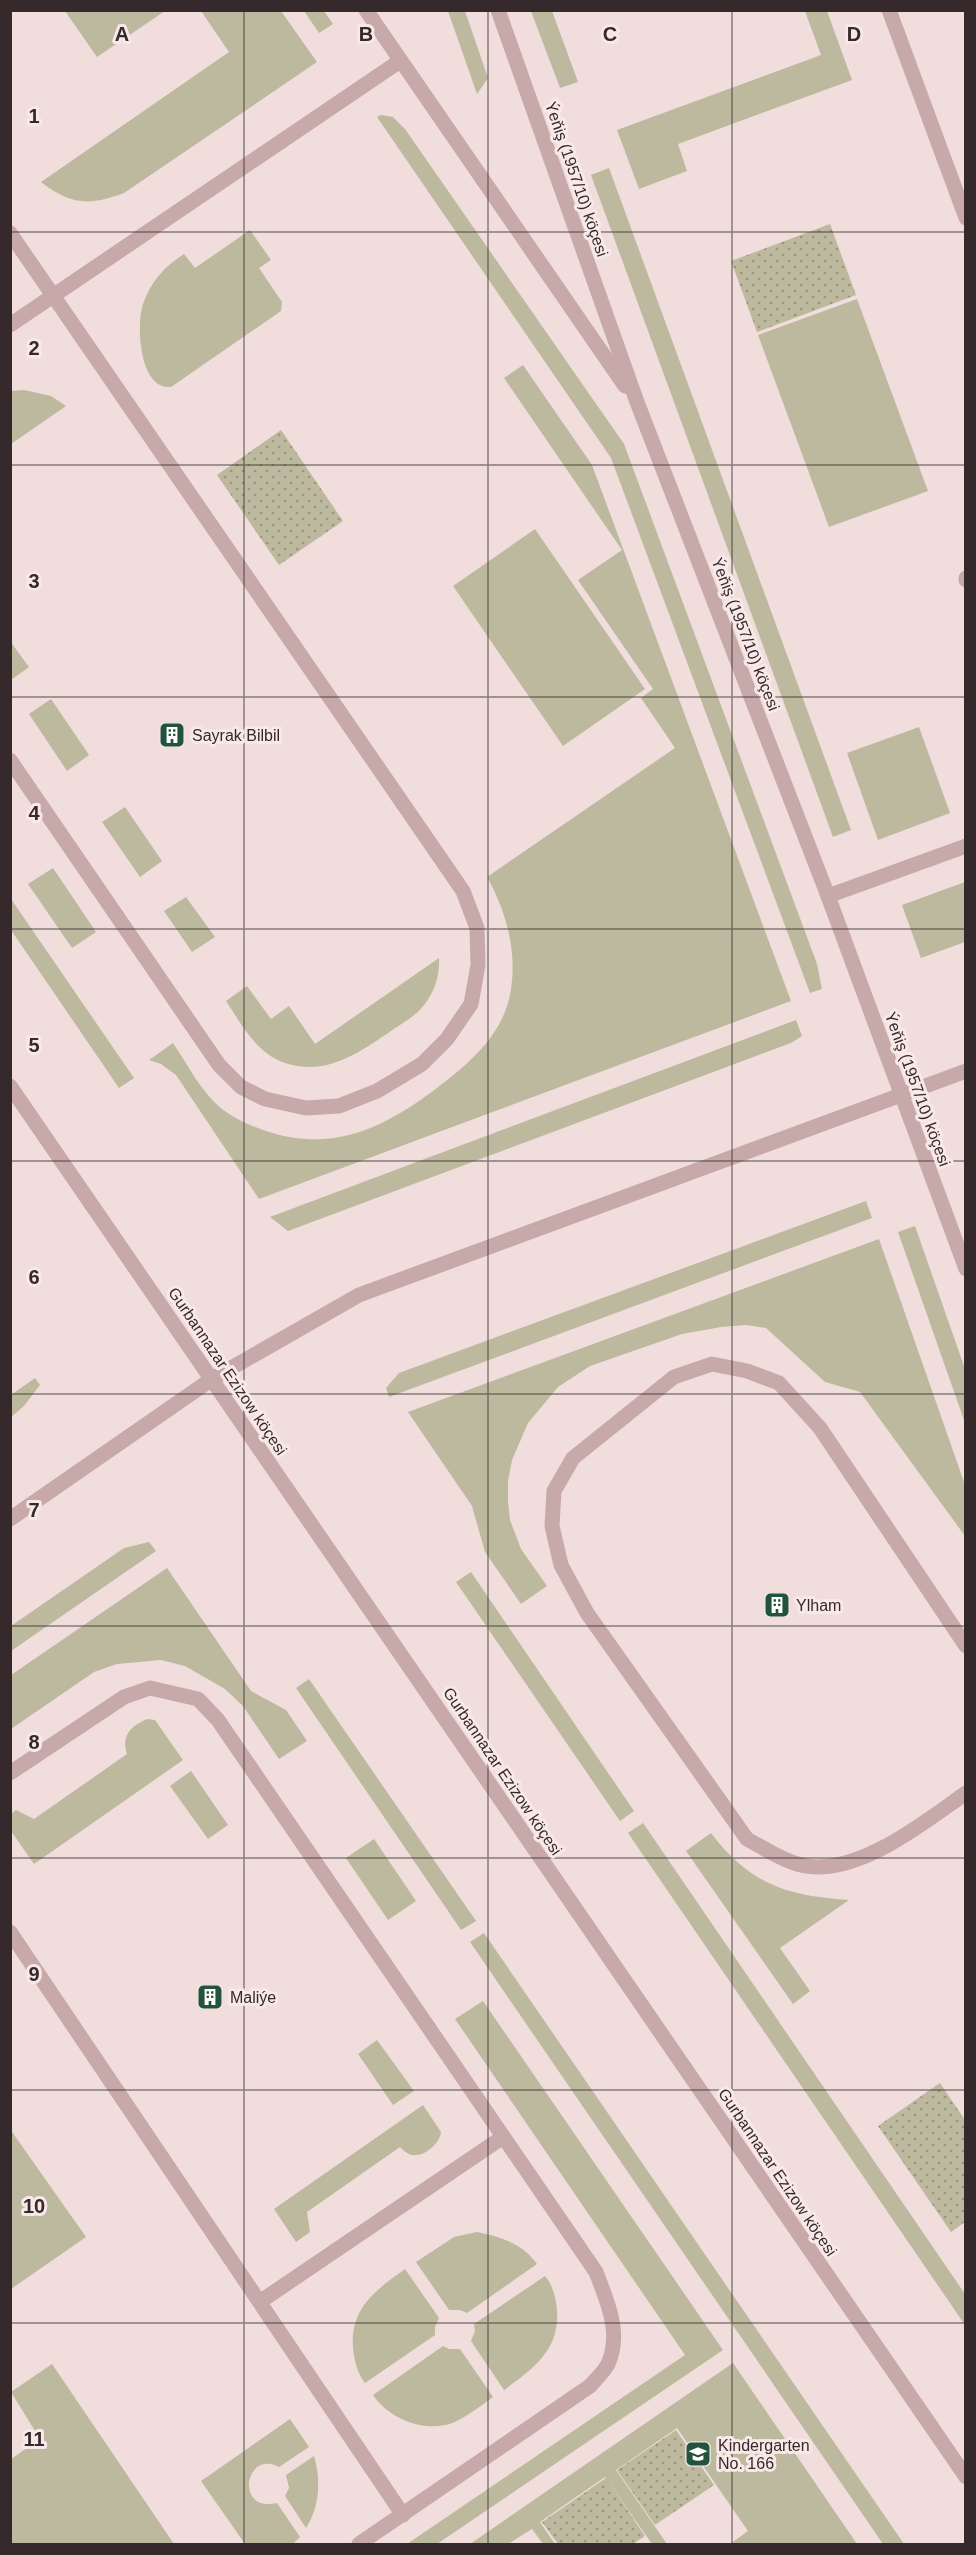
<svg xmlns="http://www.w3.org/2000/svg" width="976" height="2555" viewBox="0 0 976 2555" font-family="Arial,sans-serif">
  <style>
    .grass { fill: #bdb99e }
    .park { fill: url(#park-dots) }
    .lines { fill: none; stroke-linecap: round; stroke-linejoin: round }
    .minor { stroke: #c7a9aa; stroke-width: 15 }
    .grid { fill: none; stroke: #35292b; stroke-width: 1.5; stroke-opacity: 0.55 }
    .labels { text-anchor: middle; stroke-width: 6; stroke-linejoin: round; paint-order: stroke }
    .street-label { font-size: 16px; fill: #35292b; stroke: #f8e9e8 }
    .poi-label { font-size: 16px; fill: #35292b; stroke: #f8e9e8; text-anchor: start }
    .grid-label { font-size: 20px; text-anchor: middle; font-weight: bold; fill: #35292b; stroke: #f8e9e8; stroke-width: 6; stroke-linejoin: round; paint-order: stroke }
  </style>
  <defs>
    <pattern id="park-dots" width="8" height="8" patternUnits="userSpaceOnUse" patternTransform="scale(1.5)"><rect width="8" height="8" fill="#bdb99e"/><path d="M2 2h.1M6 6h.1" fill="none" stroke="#9a9681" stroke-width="1.8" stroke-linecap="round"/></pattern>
  </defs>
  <rect width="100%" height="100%" fill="#f0dddc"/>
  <g class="grass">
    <path d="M 65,11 L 165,11 L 97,57 Z"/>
    <path d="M 201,11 L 281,11 L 317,62 L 124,193 C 89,206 71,205 41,182 L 229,52 Z"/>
    <path d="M 304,11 L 324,11 L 333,24 L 319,33 Z"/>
    <path d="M 448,11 L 465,11 L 488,78 L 477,94 Z"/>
    <path d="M 531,11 L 552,11 L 578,82 L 560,88 Z"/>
    <path d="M 805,11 L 827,11 L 852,80 L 678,144 L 687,171 L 639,189 L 617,130 L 821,55 Z"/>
    <path d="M 381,115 L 393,117 L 405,129 L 624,444 L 817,964 L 822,989 L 810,993 L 611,458 L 377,117 Z"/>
    <path d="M 609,168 L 851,830 L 833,837 L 591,175 Z"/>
    <path d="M 250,230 L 271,260 L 259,268 L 282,302 L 281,311 L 171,387 C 139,390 136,325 143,304 C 151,281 165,266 184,254 L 195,268 Z"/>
    <path d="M 857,299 L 928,491 L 829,527 L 758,335 Z"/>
    <path d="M 523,365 L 592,465 L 791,1001 L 259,1199 L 176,1075 L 161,1064 L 149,1060 L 173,1043 C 188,1065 201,1092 222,1109 C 235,1119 251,1126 266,1131 C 337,1155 391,1124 446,1081 C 475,1058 502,1033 510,995 C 518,953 507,913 487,877 L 675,748 L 641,698 L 653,689 L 578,580 L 622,550 L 504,378 Z"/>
    <path d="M 24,390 L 51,396 L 66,406 L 11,444 L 11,391 Z"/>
    <path d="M 535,529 L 645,689 L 563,746 L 453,586 Z"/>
    <path d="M 10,641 L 29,667 L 11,680 L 10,680 Z"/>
    <path d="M 51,699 L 89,755 L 67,771 L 29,714 Z"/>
    <path d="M 919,727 L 950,813 L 878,840 L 847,753 Z"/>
    <path d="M 125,807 L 162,861 L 140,877 L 102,822 Z"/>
    <path d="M 53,868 L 96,932 L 72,948 L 28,884 Z"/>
    <path d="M 965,882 L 965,942 L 921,958 L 902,905 Z"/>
    <path d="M 186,897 L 215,937 L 192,952 L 164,911 Z"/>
    <path d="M 11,899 L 134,1078 L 119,1088 L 11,930 Z"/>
    <path d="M 439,958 C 440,974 435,992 424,1005 C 416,1016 402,1023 391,1031 C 360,1052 326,1077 285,1063 C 256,1053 242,1025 226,1001 L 247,986 L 271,1019 L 289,1006 L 315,1044 Z"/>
    <path d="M 796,1020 L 802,1036 L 791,1043 L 288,1231 L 270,1217 Z"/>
    <path d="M 866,1201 L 872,1218 L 389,1397 L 386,1388 L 399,1373 Z"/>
    <path d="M 915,1226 L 965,1369 L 965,1423 L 898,1232 Z"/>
    <path d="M 879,1239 L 965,1485 L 965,1536 L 860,1392 L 825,1382 L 766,1328 L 746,1325 L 721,1327 L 682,1334 L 590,1366 L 558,1387 L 528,1423 L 512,1460 L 508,1481 L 508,1501 L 510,1520 L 521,1549 L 547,1586 L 521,1604 L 485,1552 L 472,1506 L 408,1412 Z"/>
    <path d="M 35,1378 L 40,1385 L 24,1406 L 11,1417 L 11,1395 Z"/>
    <path d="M 149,1542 L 156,1551 L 11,1651 L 11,1626 L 124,1548 Z"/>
    <path d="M 167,1568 L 251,1691 L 286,1710 L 307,1741 L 279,1759 L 243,1706 L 225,1689 L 185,1666 L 161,1660 L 117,1664 L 94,1672 L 11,1729 L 11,1675 Z"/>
    <path d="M 471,1572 L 634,1811 L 620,1821 L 456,1582 Z"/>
    <path d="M 309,1679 L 476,1921 L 461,1930 L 296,1688 Z"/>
    <path d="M 147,1719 L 155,1720 L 183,1760 L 34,1864 L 11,1831 L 11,1814 L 16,1810 L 34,1819 L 127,1754 C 121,1737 130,1726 147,1719 Z"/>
    <path d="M 191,1771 L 228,1825 L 208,1839 L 170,1786 Z"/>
    <path d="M 643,1823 L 965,2294 L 965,2325 L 628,1833 Z"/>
    <path d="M 711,1833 C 750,1884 786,1896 849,1900 L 780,1948 L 810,1991 L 793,2004 L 686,1851 Z"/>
    <path d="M 374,1839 L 416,1901 L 388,1920 L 346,1858 Z"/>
    <path d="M 484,1933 L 904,2544 L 883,2544 L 470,1942 Z"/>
    <path d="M 483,2001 L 723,2350 L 437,2544 L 407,2544 L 685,2355 L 455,2019 Z"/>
    <path d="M 377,2040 L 414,2091 L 393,2105 L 358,2054 Z"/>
    <path d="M 423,2105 L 441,2132 C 440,2143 425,2157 412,2155 C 407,2154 403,2150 400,2147 L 307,2212 L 310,2232 L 296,2242 L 274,2209 Z"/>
    <path d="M 10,2129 L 86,2237 L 11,2289 L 10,2289 Z"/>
    <path d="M 477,2232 C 501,2237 522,2243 537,2264 L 467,2313 L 460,2310 L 449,2310 L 416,2262 L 454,2237 Z"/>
    <path d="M 405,2269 L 439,2318 L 435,2327 L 435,2335 L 365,2383 C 357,2373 354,2359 353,2347 C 350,2308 377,2289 405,2269 Z"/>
    <path d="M 545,2276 C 553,2285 556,2299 557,2310 C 560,2350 533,2369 504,2390 L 471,2341 L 475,2331 L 474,2324 Z"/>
    <path d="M 443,2346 L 449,2349 L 460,2349 L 493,2397 C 482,2405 470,2414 457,2421 C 428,2435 390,2420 373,2395 Z"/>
    <path d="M 733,2363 L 857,2544 L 730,2544 L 748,2531 L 677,2428 L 616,2470 L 667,2544 L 652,2544 L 605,2477 L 540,2522 L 555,2544 L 543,2544 L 532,2529 L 508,2544 L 470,2544 Z"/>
    <path d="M 52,2364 L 174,2544 L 11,2544 L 11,2459 L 40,2439 L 11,2392 Z"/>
    <path d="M 290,2419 L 309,2447 L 279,2467 C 245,2449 234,2513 277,2503 L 300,2537 L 293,2544 L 245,2544 L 201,2481 Z"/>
    <path d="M 314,2456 C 321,2479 320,2507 306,2528 L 285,2496 L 289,2488 L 286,2475 Z"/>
  </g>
  <g class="park">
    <path d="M 830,224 L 856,295 L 757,332 L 731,261 Z"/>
    <path d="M 281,430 L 343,521 L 279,565 L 217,475 Z"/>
    <path d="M 940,2083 L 965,2120 L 965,2222 L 951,2232 L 878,2126 Z"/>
    <path d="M 676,2430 L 714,2485 L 655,2525 L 617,2470 Z"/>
    <path d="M 606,2478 L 645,2536 L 633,2544 L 558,2544 L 542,2522 Z"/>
  </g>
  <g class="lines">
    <g class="minor">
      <path d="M 366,10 L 625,386"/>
      <path d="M 498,10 L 637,402 L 828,896 L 966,1269"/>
      <path d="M 889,10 L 966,218"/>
      <path d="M 10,233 L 463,891 L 477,928 L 478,965 L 471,1004 L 447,1039 L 422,1064 L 377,1091 L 339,1106 L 306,1108 L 265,1099 L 241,1087 L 219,1065 L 10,760"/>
      <path d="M 10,325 L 400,61"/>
      <path d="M 966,578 L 966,580"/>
      <path d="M 828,896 L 966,846"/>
      <path d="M 10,1086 L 966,2477"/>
      <path d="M 10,1519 L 212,1379 L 359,1295 L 966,1071"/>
      <path d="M 966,1646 L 820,1428 L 779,1383 L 747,1371 L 712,1364 L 674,1377 L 573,1458 L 554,1491 L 552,1526 L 561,1565 L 587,1613 L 747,1839 C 769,1851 793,1868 819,1867 C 870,1866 926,1821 966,1793"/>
      <path d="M 10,1773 L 124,1697 L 150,1688 L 198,1699 L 218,1720 L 596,2272 C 607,2301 622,2333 608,2364 C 604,2372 596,2379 590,2386 L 359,2544"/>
      <path d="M 10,1932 L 403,2515"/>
      <path d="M 261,2301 L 503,2137"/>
    </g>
  </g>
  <path class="grid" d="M 244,10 L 244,2544M 488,10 L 488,2544M 732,10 L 732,2544M 10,232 L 966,232M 10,465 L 966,465M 10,697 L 966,697M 10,929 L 966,929M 10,1161 L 966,1161M 10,1394 L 966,1394M 10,1626 L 966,1626M 10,1858 L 966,1858M 10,2090 L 966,2090M 10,2323 L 966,2323"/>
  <defs>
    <g id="building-square" transform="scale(1.35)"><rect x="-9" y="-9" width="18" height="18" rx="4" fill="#22533e" stroke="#f8e9e8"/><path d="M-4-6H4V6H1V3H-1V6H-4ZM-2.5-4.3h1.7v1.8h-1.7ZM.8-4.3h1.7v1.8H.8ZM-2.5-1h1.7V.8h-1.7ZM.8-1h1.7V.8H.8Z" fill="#fff"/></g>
    <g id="school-square" transform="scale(1.35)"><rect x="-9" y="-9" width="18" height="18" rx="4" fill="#22533e" stroke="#f8e9e8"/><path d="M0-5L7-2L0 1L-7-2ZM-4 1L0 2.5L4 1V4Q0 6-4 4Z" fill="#fff"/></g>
  </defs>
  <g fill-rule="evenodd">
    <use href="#building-square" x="172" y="735"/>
    <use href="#building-square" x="777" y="1605"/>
    <use href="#building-square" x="210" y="1997"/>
    <use href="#school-square" x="698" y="2454"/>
  </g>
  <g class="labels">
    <g class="street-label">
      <text transform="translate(577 179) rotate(71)" y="6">Ýeňiş (1957/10) köçesi</text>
      <text transform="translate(746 634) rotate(69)" y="6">Ýeňiş (1957/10) köçesi</text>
      <text transform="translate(918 1089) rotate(70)" y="6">Ýeňiş (1957/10) köçesi</text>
      <text transform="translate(228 1371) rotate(56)" y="6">Gurbannazar Ezizow köçesi</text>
      <text transform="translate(503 1771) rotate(56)" y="6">Gurbannazar Ezizow köçesi</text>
      <text transform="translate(778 2172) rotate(56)" y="6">Gurbannazar Ezizow köçesi</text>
    </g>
    <g class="poi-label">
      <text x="192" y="741">Sayrak Bilbil</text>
      <text x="796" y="1611">Ylham</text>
      <text x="230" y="2003">Maliýe</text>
      <text x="718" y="2451">Kindergarten<tspan x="718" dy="18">No. 166</tspan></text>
    </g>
  </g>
  <g class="grid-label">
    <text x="122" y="41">A</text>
    <text x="366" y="41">B</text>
    <text x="610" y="41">C</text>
    <text x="854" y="41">D</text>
    <text x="34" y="123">1</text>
    <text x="34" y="355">2</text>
    <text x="34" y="588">3</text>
    <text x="34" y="820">4</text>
    <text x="34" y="1052">5</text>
    <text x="34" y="1284">6</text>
    <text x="34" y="1517">7</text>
    <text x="34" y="1749">8</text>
    <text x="34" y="1981">9</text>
    <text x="34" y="2213">10</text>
    <text x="34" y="2446">11</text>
  </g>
  <rect width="976" height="2555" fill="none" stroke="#35292b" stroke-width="24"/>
</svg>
